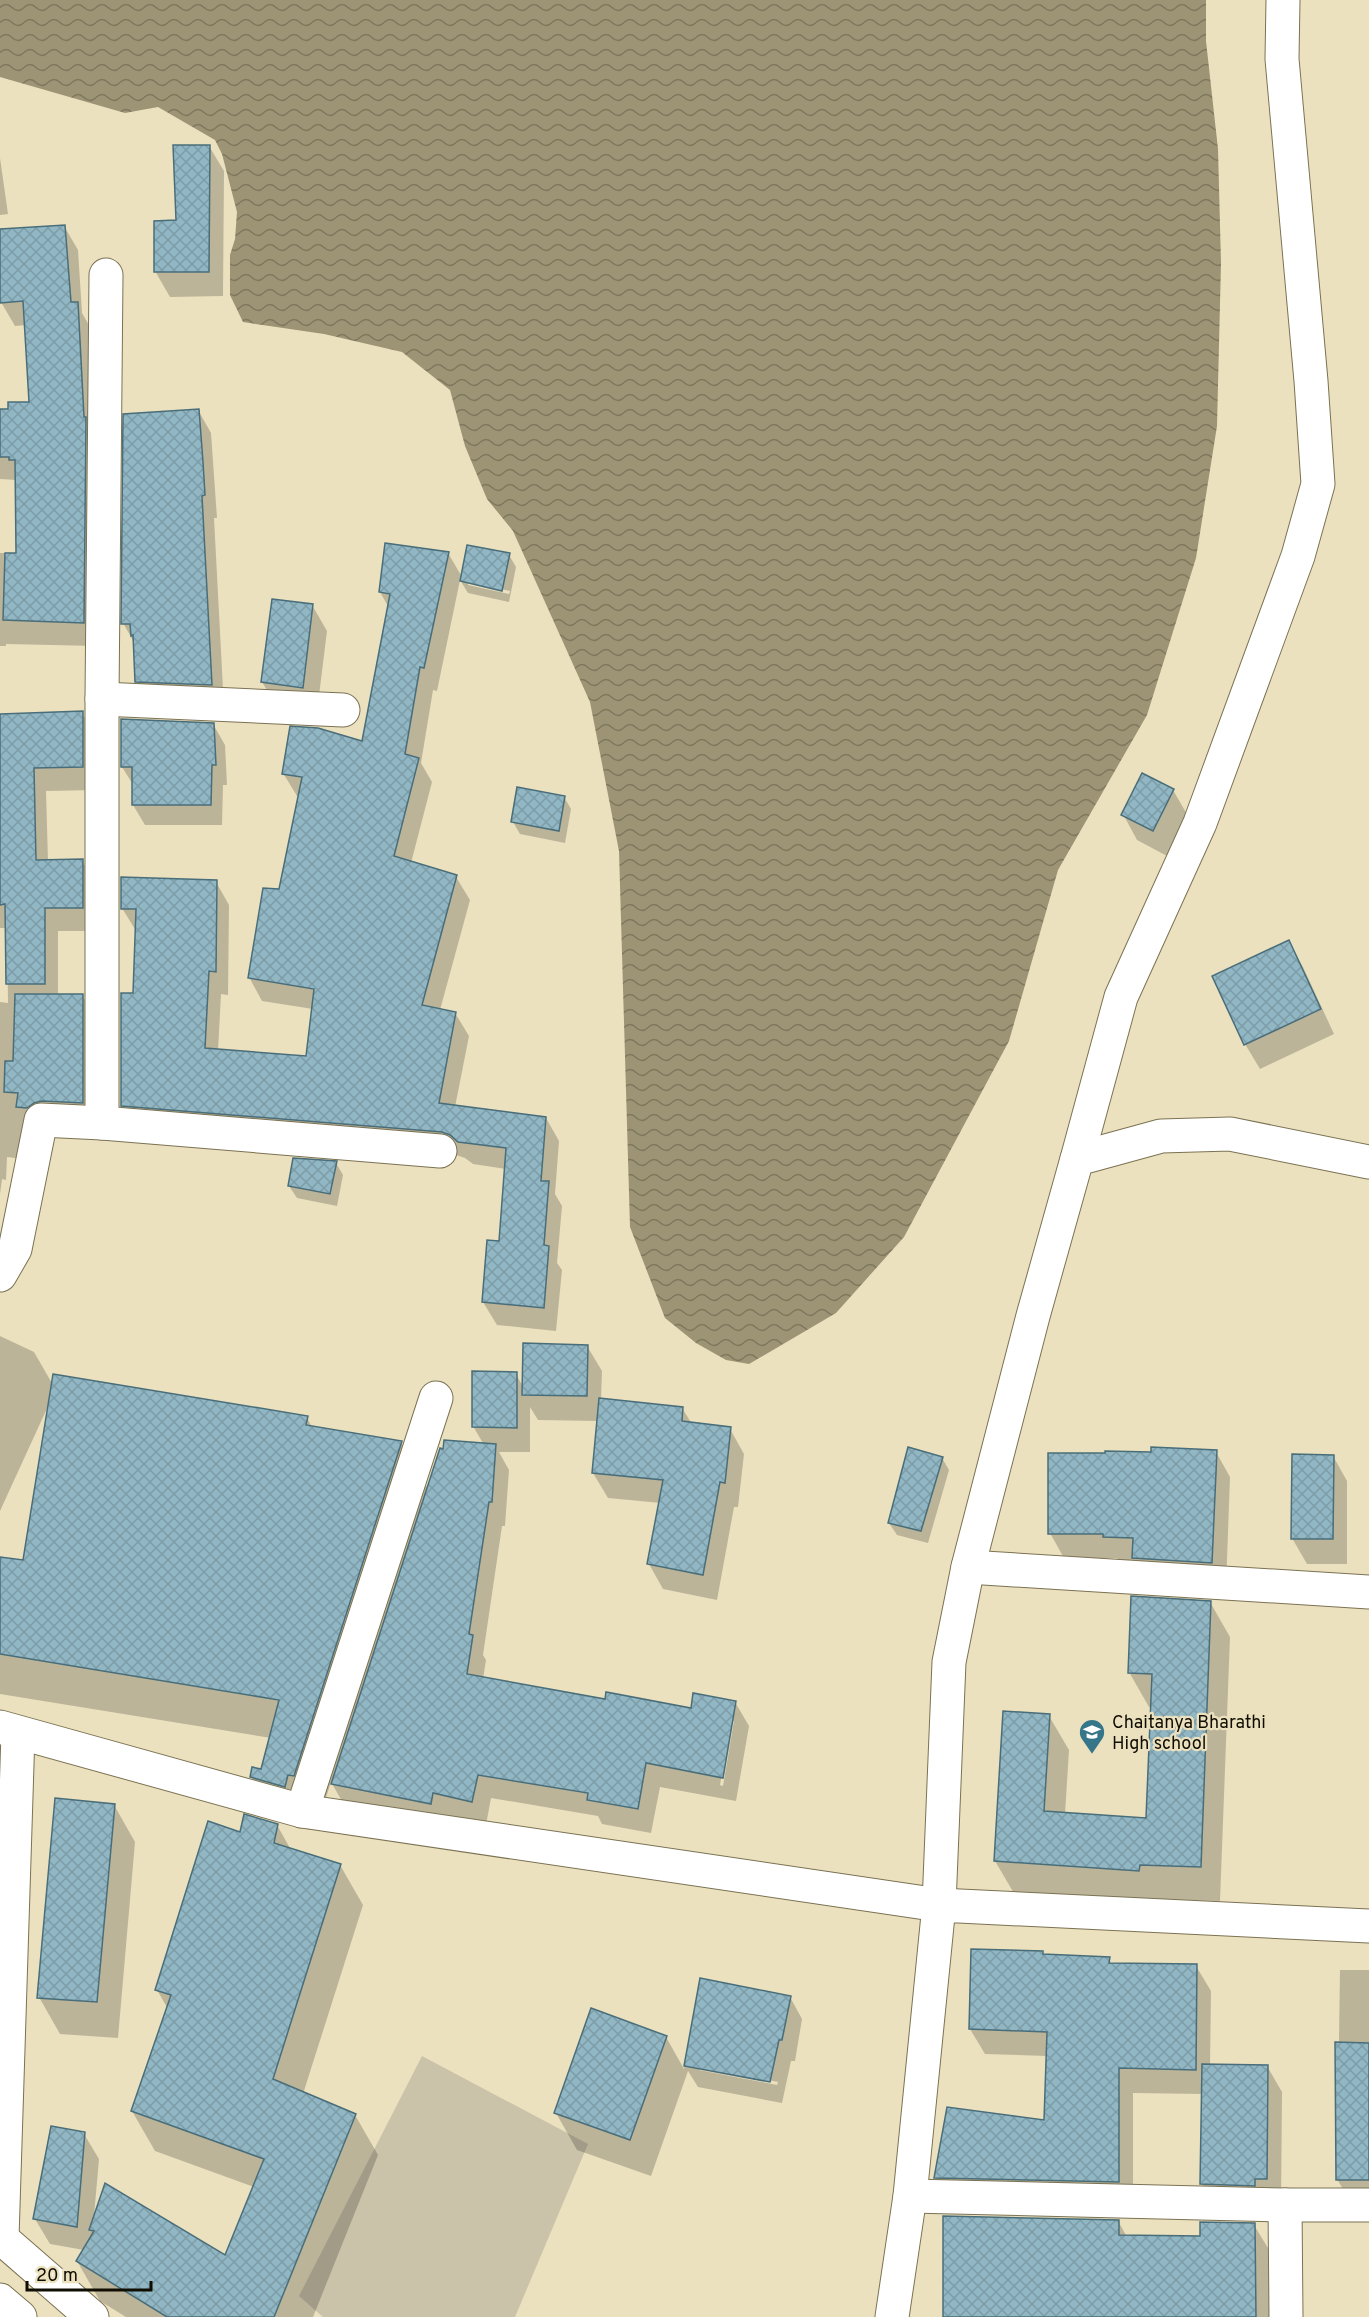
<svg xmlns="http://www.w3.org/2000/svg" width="1369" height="2317" viewBox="0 0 1369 2317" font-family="Overpass,sans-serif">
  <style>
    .green { fill: #cac2a9 }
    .water { fill: url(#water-waves) }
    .shadow { fill: #0003; fill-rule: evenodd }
    .building { fill: url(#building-cross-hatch); stroke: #496e7a; stroke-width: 1.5 }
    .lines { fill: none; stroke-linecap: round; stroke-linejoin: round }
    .minor-casing { stroke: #7b7253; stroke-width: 35 }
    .highway-casing { stroke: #7b7253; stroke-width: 35 }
    .minor { stroke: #fff; stroke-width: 33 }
    .highway { stroke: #fff; stroke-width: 33 }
    .labels { text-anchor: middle; stroke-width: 4.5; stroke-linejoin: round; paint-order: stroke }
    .poi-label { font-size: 18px; fill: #100d03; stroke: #ebe1bf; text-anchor: start }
  </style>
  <defs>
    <pattern id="water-waves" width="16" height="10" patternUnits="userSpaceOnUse" patternTransform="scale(1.5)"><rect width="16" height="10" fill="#9d9475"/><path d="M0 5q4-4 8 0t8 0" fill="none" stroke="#7f775e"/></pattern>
    <pattern id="building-cross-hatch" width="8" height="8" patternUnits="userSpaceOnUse" patternTransform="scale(1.5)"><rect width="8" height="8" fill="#91b7c4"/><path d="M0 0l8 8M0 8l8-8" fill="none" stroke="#7c9ca7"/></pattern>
  </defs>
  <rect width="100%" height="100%" fill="#ebe1bf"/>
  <path class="green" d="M 422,2056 L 588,2144 L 515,2317 L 323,2317 L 299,2296 Z"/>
  <path class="water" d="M 0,0 L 1206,0 L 1206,41 L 1218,149 L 1221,263 L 1217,426 L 1196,558 L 1147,715 L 1058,870 L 1009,1041 L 904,1237 L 836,1313 L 749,1364 L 726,1360 L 696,1343 L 665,1318 L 630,1227 L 619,851 L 590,702 L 513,531 L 487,499 L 465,446 L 450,390 L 402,352 L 324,334 L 243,322 L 230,295 L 230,255 L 235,239 L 237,212 L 222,154 L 215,140 L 158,107 L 125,113 L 0,77 Z"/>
  <g class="shadow">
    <path d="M 209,146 L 224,171 L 223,296 L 170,297 L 155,271 Z"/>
    <path d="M 0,158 L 8,214 L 0,215 Z"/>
    <path d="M 64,226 L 78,250 L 82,313 L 90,327 L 97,646 L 6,644 L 6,646 L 0,646 L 0,553 L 18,553 L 17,480 L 0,479 L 0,410 L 10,411 L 30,404 L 26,325 L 15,326 L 1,302 L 0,231 Z"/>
    <path d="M 198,410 L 211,433 L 217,518 L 214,518 L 224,708 L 150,705 L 136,681 L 135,644 L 123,623 Z"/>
    <path d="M 448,553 L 462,577 L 509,555 L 516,567 L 509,602 L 468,593 L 460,580 L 437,691 L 433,690 L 421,763 L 432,782 L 411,863 L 456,877 L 470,900 L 440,1010 L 455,1013 L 469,1036 L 455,1107 L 546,1118 L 559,1141 L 555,1194 L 562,1206 L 557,1263 L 562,1270 L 556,1331 L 497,1325 L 483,1302 L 500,1243 L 506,1169 L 473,1164 L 465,1158 L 456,1155 L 136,1129 L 122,1105 L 134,995 L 136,931 L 122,908 L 216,882 L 229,905 L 228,995 L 221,994 L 218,1051 L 308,1057 L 313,1009 L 262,1001 L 249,977 L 280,891 L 299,797 L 297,796 L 283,773 L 364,743 L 389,608 L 380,592 ZM 468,582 L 510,591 L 509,594 L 468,585 Z"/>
    <path d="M 312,605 L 327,631 L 317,712 L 277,707 L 262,682 Z"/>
    <path d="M 82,713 L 96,736 L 96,790 L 46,791 L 48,861 L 82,861 L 96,884 L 96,931 L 58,931 L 58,995 L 82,995 L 96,1019 L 96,1126 L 47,1126 L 31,1160 L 7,1157 L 6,1180 L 2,1179 L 0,1194 L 0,1002 L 8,1003 L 7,928 L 0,928 L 0,714 Z"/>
    <path d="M 213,724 L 225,745 L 227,785 L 223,785 L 222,825 L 145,825 L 133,805 L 134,786 L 122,767 Z"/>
    <path d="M 1143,775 L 1173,790 L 1188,816 L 1167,856 L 1137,840 L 1123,814 Z"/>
    <path d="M 564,797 L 571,809 L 565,843 L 520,834 L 513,822 Z"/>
    <path d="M 1288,942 L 1303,967 L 1334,1034 L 1260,1069 L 1245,1044 Z"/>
    <path d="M 336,1163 L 343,1175 L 337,1206 L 297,1198 L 289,1186 Z"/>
    <path d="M 0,1336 L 34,1352 L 53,1385 L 307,1418 L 312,1427 L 401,1443 L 428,1489 L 484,1445 L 473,1426 L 516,1374 L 523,1387 L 587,1346 L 602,1371 L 601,1400 L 682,1408 L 692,1424 L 730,1429 L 744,1454 L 738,1507 L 734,1507 L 717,1600 L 663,1589 L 649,1564 L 661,1503 L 608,1498 L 593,1473 L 598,1421 L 538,1420 L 530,1407 L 530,1452 L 499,1452 L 509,1470 L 505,1526 L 502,1526 L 483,1655 L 486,1660 L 483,1679 L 606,1700 L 692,1710 L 735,1702 L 749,1726 L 736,1801 L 660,1787 L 651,1833 L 602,1824 L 598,1816 L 491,1798 L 486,1825 L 346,1808 L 331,1782 L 319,1820 L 313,1818 L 310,1830 L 278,1821 L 252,1777 L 262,1771 L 271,1738 L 0,1694 L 0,1558 L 24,1562 L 49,1404 L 0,1511 ZM 731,1721 L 734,1721 L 723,1786 L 720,1785 Z"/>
    <path d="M 1216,1452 L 1230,1477 L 1226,1588 L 1119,1561 L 1117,1558 L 1064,1558 L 1050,1533 L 1153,1454 Z"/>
    <path d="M 1333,1456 L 1347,1481 L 1347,1564 L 1307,1564 L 1292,1538 Z"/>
    <path d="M 942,1458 L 949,1470 L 928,1543 L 897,1535 L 889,1523 Z"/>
    <path d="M 1210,1602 L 1230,1637 L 1220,1901 L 1159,1899 L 1158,1905 L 1015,1895 L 995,1861 L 1049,1716 L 1069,1750 L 1065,1814 L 1147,1820 L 1152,1707 L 1149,1707 L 1129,1672 Z"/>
    <path d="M 114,1805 L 135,1842 L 118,2038 L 60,2034 L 39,1997 Z"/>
    <path d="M 277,1825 L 291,1850 L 340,1865 L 363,1905 L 303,2094 L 355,2115 L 378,2155 L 313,2317 L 126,2317 L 100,2301 L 77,2261 L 84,2250 L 50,2244 L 35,2219 L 84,2134 L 99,2159 L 94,2216 L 225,2257 L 254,2187 L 155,2151 L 132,2111 L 168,2009 L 157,1990 L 242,1834 Z"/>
    <path d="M 1044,1956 L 1109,1959 L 1112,1965 L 1196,1966 L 1211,1991 L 1210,2066 L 1267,2066 L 1282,2092 L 1281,2204 L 1216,2209 L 1202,2184 L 1203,2094 L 1133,2093 L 1133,2207 L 950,2203 L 936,2178 L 1045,2122 L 1048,2056 L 985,2054 L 970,2029 Z"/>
    <path d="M 1340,1970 L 1369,1970 L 1369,2206 L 1353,2206 L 1337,2179 Z"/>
    <path d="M 701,1980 L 790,1997 L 802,2019 L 795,2061 L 791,2061 L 782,2103 L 698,2087 L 688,2071 L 651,2176 L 577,2150 L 556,2113 L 666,2037 L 684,2069 ZM 699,2067 L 778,2082 L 777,2085 L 699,2070 Z"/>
    <path d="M 1118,2221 L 1127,2237 L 1201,2238 L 1254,2225 L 1271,2253 L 1271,2317 L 944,2317 Z"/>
  </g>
  <g class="building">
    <path d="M 173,145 L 210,145 L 209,272 L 154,272 L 154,221 L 176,220 Z"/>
    <path d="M 65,225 L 71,302 L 78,302 L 84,417 L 86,417 L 84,623 L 3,620 L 5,553 L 16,553 L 15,460 L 9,460 L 9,457 L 0,457 L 0,409 L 8,409 L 8,402 L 29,402 L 23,301 L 0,303 L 0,229 Z"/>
    <path d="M 199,409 L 203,462 L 205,495 L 202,496 L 212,685 L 135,682 L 133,635 L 131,636 L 130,624 L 121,624 L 123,414 Z"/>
    <path d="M 385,543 L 449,552 L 424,668 L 420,667 L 405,754 L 419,758 L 394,856 L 457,875 L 422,1005 L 456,1012 L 439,1103 L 546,1117 L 541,1181 L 549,1181 L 544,1245 L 549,1246 L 544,1308 L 482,1302 L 487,1240 L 499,1241 L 506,1148 L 458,1142 L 450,1135 L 442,1132 L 121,1106 L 121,993 L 133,993 L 136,909 L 121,909 L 121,877 L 217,880 L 216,972 L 209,971 L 205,1048 L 306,1056 L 314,989 L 248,978 L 263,888 L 279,889 L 302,777 L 282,774 L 290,726 L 318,728 L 362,741 L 390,594 L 379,592 Z"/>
    <path d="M 467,545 L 510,553 L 502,591 L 460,581 Z"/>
    <path d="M 272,599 L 313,604 L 303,688 L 261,682 Z"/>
    <path d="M 83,711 L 83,767 L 34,768 L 36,860 L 83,859 L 83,908 L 45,908 L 45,984 L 6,984 L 5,904 L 0,905 L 0,714 Z"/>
    <path d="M 121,719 L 214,723 L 216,765 L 212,765 L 211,805 L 132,805 L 132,767 L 121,767 Z"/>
    <path d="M 1142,773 L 1174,789 L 1153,831 L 1121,815 Z"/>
    <path d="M 517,787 L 565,796 L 559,831 L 511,822 Z"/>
    <path d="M 1289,940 L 1321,1009 L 1244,1045 L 1212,976 Z"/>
    <path d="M 15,994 L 83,994 L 83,1103 L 42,1101 L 34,1103 L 27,1108 L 16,1107 L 18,1093 L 4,1092 L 5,1061 L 13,1061 Z"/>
    <path d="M 293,1158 L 337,1161 L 330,1194 L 288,1186 Z"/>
    <path d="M 523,1343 L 588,1345 L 587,1396 L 522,1395 Z"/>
    <path d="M 472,1371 L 517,1372 L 517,1428 L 472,1427 Z"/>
    <path d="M 53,1374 L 308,1416 L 306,1425 L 402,1441 L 294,1776 L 288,1775 L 285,1787 L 250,1777 L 252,1767 L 261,1769 L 279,1700 L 0,1654 L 0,1557 L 23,1560 Z"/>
    <path d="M 599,1398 L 683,1407 L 682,1421 L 731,1427 L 725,1483 L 720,1482 L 703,1575 L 647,1564 L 663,1480 L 592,1473 Z"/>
    <path d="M 444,1440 L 496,1444 L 492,1502 L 489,1502 L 469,1634 L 473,1635 L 467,1674 L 605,1699 L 606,1692 L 691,1708 L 693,1693 L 736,1701 L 723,1778 L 646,1763 L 638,1809 L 587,1800 L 588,1793 L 478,1775 L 472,1802 L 433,1793 L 431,1804 L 331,1784 L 440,1448 L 443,1449 Z"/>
    <path d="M 908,1447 L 943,1457 L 921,1531 L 888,1523 Z"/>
    <path d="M 1151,1447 L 1217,1450 L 1212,1563 L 1132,1558 L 1133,1538 L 1103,1537 L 1103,1534 L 1048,1534 L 1048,1453 L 1105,1453 L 1105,1451 L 1151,1452 Z"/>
    <path d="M 1292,1454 L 1334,1455 L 1333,1539 L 1291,1539 Z"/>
    <path d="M 1131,1596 L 1211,1601 L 1201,1867 L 1140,1865 L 1139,1871 L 994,1861 L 1003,1711 L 1050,1714 L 1044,1811 L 1146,1818 L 1152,1674 L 1128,1673 Z"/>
    <path d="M 55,1798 L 115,1804 L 97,2002 L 37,1998 Z"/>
    <path d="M 244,1814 L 278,1824 L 274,1843 L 341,1864 L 273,2079 L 356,2114 L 274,2317 L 167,2317 L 76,2261 L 94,2231 L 89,2230 L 105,2183 L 225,2255 L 264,2159 L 131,2111 L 171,1995 L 155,1990 L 208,1821 L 240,1832 Z"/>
    <path d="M 971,1949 L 1043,1951 L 1043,1954 L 1110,1957 L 1109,1963 L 1197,1964 L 1196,2070 L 1119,2068 L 1119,2182 L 934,2178 L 947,2107 L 1044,2120 L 1047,2032 L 969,2029 Z"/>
    <path d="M 700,1978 L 791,1996 L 782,2040 L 779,2040 L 770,2082 L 684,2066 Z"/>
    <path d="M 591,2008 L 667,2036 L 630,2140 L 554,2113 Z"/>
    <path d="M 1335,2042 L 1369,2043 L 1369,2180 L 1336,2180 Z"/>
    <path d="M 1202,2064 L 1268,2065 L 1267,2179 L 1255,2179 L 1255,2186 L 1200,2184 Z"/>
    <path d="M 51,2126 L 85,2132 L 77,2227 L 33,2219 Z"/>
    <path d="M 943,2216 L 1119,2220 L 1119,2235 L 1200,2236 L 1200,2222 L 1255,2223 L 1256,2317 L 943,2317 Z"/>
  </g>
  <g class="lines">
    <g class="minor-casing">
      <g id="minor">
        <path d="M 102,699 L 343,710"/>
        <path d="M 102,1123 L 102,699 L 106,275"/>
        <path d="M 1077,1159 L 1121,997 L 1200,823 L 1298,556 L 1318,484 L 1311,381 L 1282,59 L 1283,0"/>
        <path d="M 0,1275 L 15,1249 L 41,1120 L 102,1123 L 440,1151"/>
        <path d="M 968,1567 L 1369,1592"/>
        <path d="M 0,1727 L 302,1811 L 939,1905 L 949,1662 L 968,1567 L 1033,1316 L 1077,1159 L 1161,1136 L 1230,1134 L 1369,1162"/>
        <path d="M 302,1811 L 436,1398"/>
        <path d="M 910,2196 L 1285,2205 L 1369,2205"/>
        <path d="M 1285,2205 L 1286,2317"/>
        <path d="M 2,2238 L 18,1733"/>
        <path d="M 892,2317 L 910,2196 L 939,1905 L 1369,1926"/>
      </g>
    </g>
    <g class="highway-casing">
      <g id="highway">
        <path d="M 0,2237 L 92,2317"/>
        <path d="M 0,2300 L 20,2317"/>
      </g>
    </g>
    <use href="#minor" class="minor"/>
    <use href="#highway" class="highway"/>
  </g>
  <defs>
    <g id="school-pin" transform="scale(1.35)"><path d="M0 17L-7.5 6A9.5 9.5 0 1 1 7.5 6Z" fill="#36768a" stroke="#ebe1bf"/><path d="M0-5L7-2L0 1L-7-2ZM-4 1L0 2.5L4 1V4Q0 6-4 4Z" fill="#fff"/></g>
  </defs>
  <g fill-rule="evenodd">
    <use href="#school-pin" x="1092" y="1732"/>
  </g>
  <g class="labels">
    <g class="poi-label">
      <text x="1112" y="1728">Chaitanya Bharathi<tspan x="1112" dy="21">High school</tspan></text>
    </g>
  </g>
  <path d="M27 2281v9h124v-9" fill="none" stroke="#100d03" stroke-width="3"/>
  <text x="36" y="2281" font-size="18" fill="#100d03" stroke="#ebe1bf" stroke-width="4.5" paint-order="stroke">20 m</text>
</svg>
